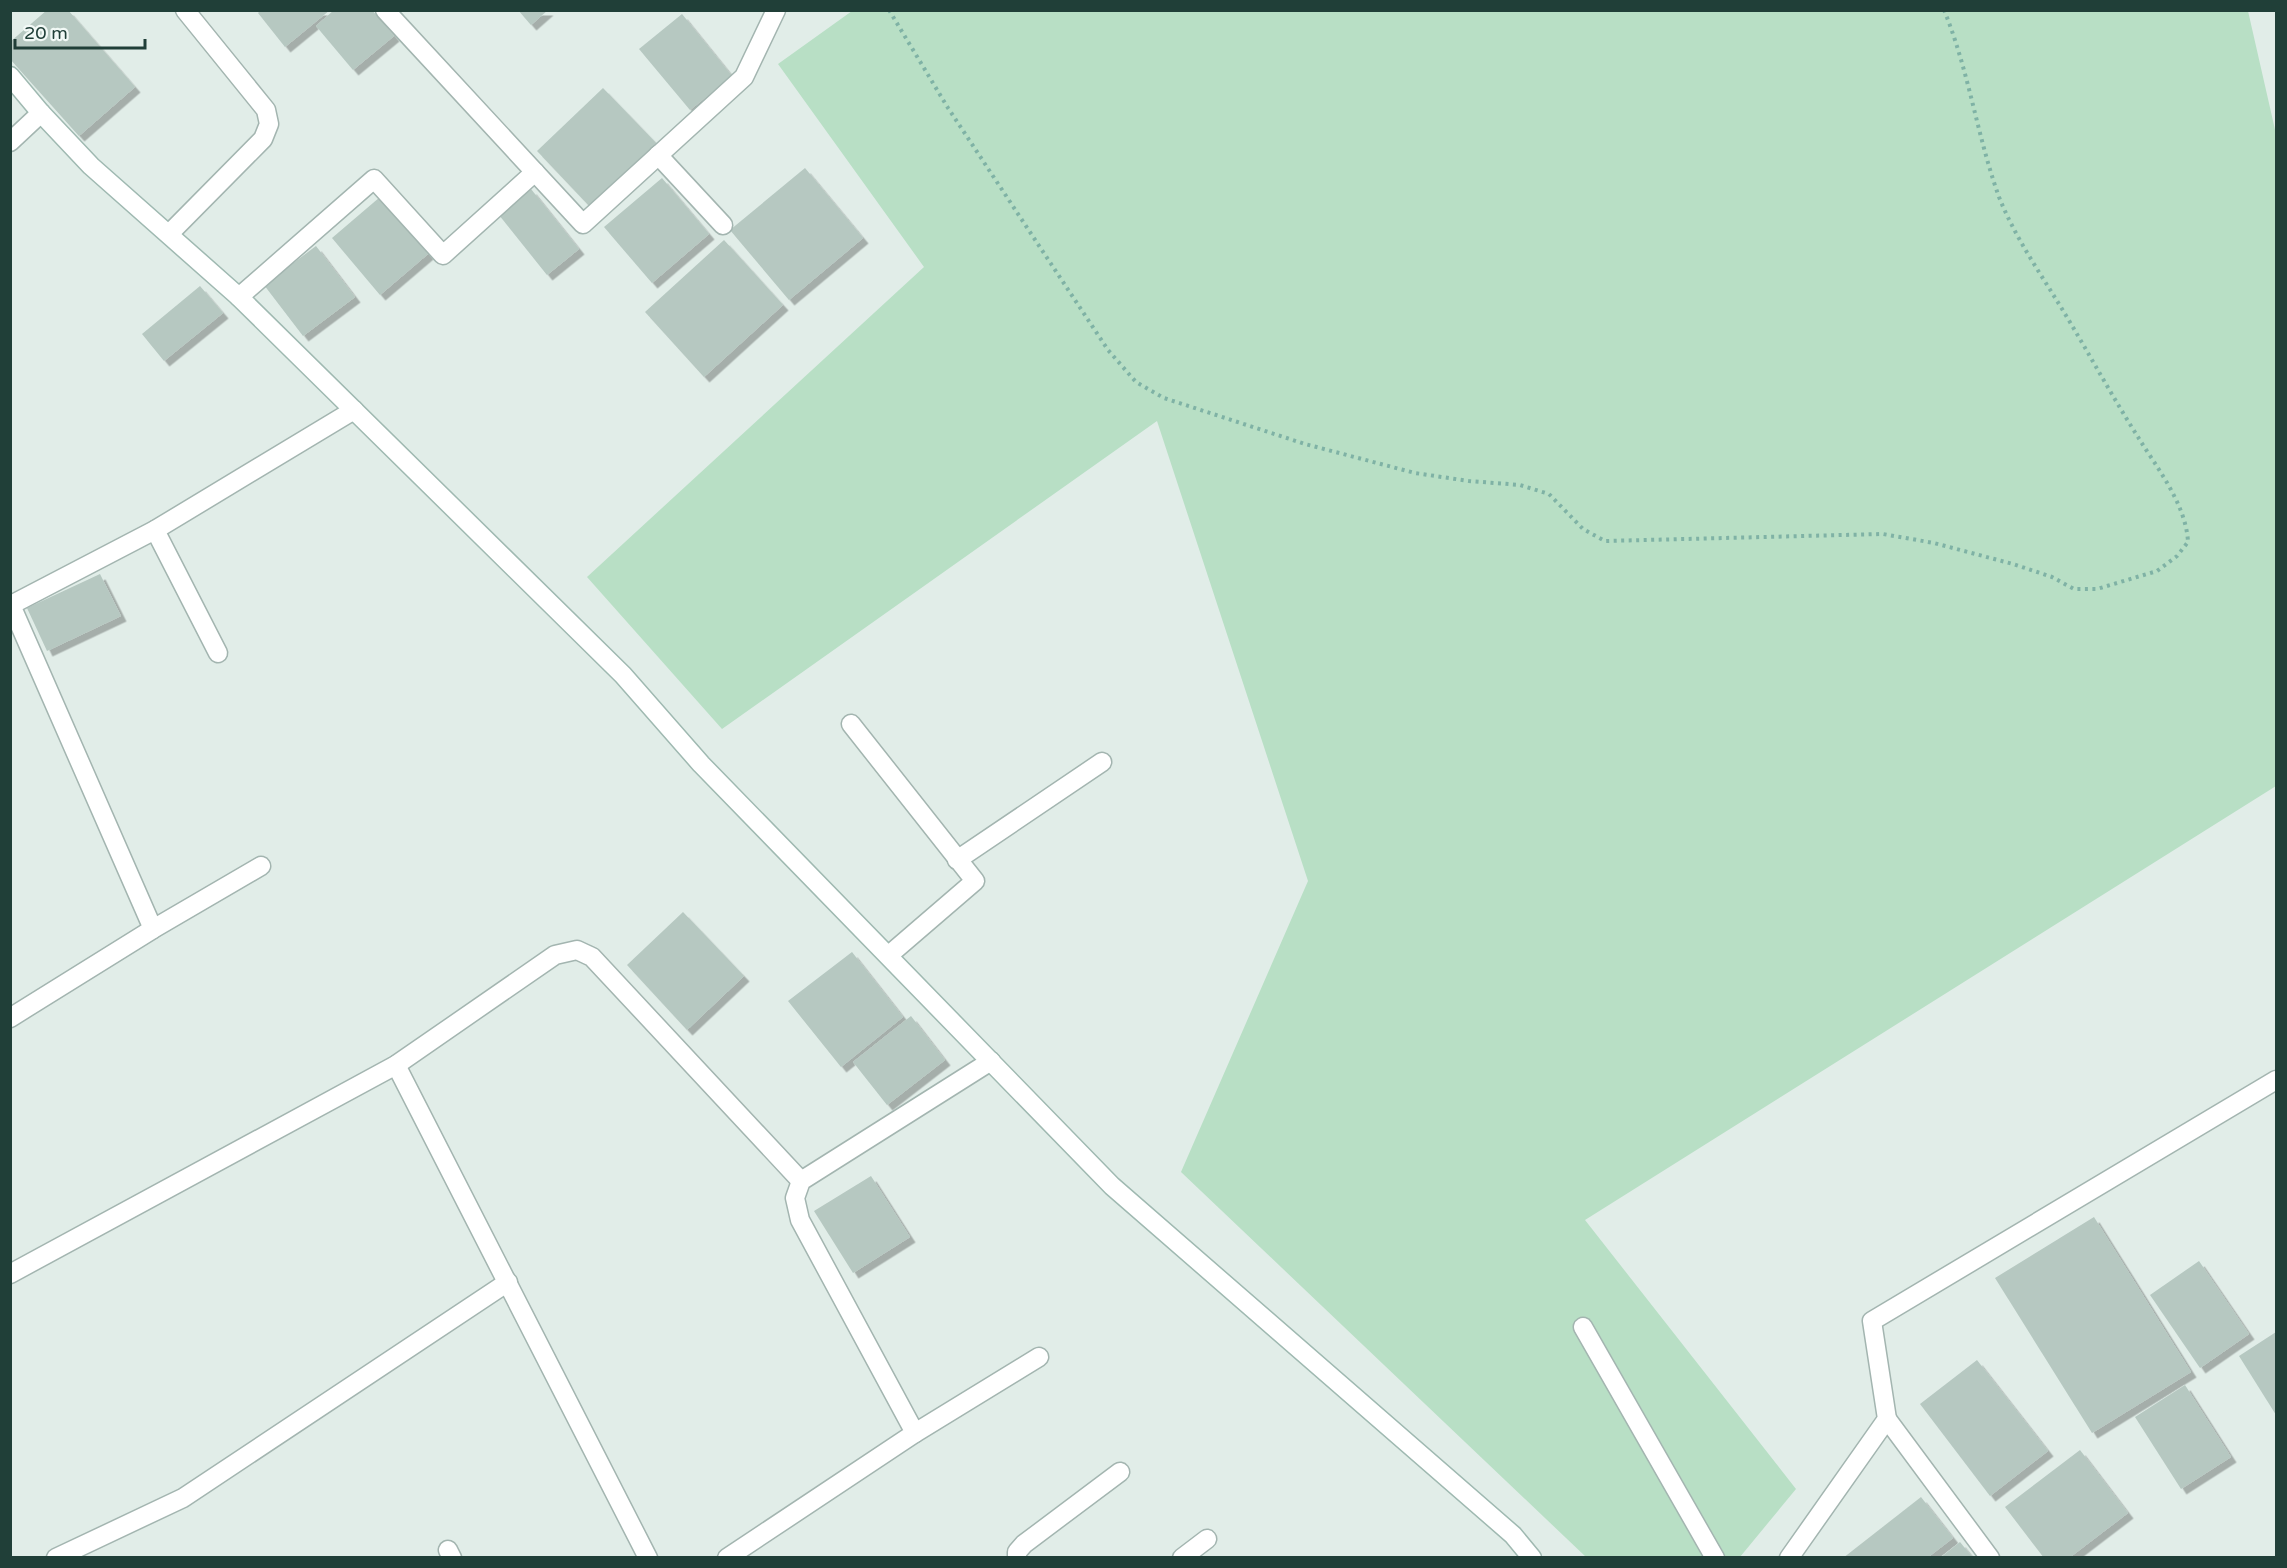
<svg xmlns="http://www.w3.org/2000/svg" width="2287" height="1568" viewBox="0 0 2287 1568" font-family="'Varela Round',sans-serif">
  <style>
    .green { fill: #b8dfc5 }
    .building { fill: #b6c8c1; filter: url(#shadow) }
    .lines { fill: none; stroke-linecap: round; stroke-linejoin: round }
    .street-casing { stroke: #a3b5b0; stroke-width: 21 }
    .secondary-casing { stroke: #9fb9b1; stroke-width: 21 }
    .path { stroke: #7fb2a5; stroke-width: 4; stroke-dasharray: 3 4.5; stroke-linecap: butt }
    .street { stroke: #fff; stroke-width: 18 }
    .secondary { stroke: #fff; stroke-width: 18 }
  </style>
  <defs>
    <filter id="shadow"><feDropShadow dx="5.5" dy="5.5" stdDeviation="0" flood-color="#0004"/></filter>
  </defs>
  <rect width="100%" height="100%" fill="#e1ede8"/>
  <path class="green" d="M 852,11 L 2248,11 L 2276,134 L 2276,786 L 1585,1220 L 1796,1489 L 1740,1557 L 1586,1557 L 1181,1172 L 1308,881 L 1157,421 L 722,729 L 587,577 L 924,267 L 778,64 Z"/>
  <g class="building">
    <path d="M 47,10 L 68,10 L 135,87 L 79,136 L 10,59 L 10,42 Z"/>
    <path d="M 261,10 L 330,10 L 285,47 L 258,13 Z"/>
    <path d="M 334,10 L 372,10 L 394,36 L 353,70 L 316,26 Z"/>
    <path d="M 518,10 L 548,10 L 531,25 Z"/>
    <path d="M 682,14 L 732,76 L 690,110 L 639,49 Z"/>
    <path d="M 603,88 L 659,146 L 592,209 L 537,151 Z"/>
    <path d="M 805,168 L 863,238 L 789,300 L 730,230 Z"/>
    <path d="M 662,178 L 709,234 L 652,283 L 604,227 Z"/>
    <path d="M 531,189 L 579,249 L 547,275 L 499,215 Z"/>
    <path d="M 380,197 L 428,254 L 380,295 L 332,238 Z"/>
    <path d="M 724,240 L 783,305 L 704,377 L 645,312 Z"/>
    <path d="M 316,246 L 355,297 L 303,336 L 264,285 Z"/>
    <path d="M 200,286 L 223,313 L 164,361 L 142,334 Z"/>
    <path d="M 100,574 L 121,616 L 47,651 L 27,608 Z"/>
    <path d="M 683,912 L 744,976 L 687,1030 L 627,965 Z"/>
    <path d="M 852,952 L 903,1017 L 841,1067 L 788,1001 Z"/>
    <path d="M 911,1016 L 945,1060 L 887,1105 L 853,1062 Z"/>
    <path d="M 871,1176 L 910,1237 L 853,1273 L 814,1211 Z"/>
    <path d="M 2094,1217 L 2191,1372 L 2092,1433 L 1995,1278 Z"/>
    <path d="M 2199,1261 L 2249,1334 L 2200,1368 L 2150,1295 Z"/>
    <path d="M 2276,1332 L 2276,1415 L 2239,1356 Z"/>
    <path d="M 1977,1360 L 2048,1451 L 1990,1496 L 1920,1404 Z"/>
    <path d="M 2185,1385 L 2231,1457 L 2181,1489 L 2135,1417 Z"/>
    <path d="M 2080,1450 L 2128,1513 L 2069,1558 L 2044,1558 L 2005,1507 Z"/>
    <path d="M 1921,1497 L 1953,1538 L 1927,1558 L 1843,1558 Z"/>
    <path d="M 1960,1542 L 1973,1558 L 1940,1558 Z"/>
  </g>
  <g class="lines">
    <g class="street-casing">
      <g id="street">
        <path d="M 385,10 L 583,224 L 744,77 L 776,10"/>
        <path d="M 10,142 L 41,113"/>
        <path d="M 658,155 L 723,225"/>
        <path d="M 169,234 L 263,139 L 269,124 L 266,110 L 185,10"/>
        <path d="M 239,297 L 374,179 L 443,255 L 535,172"/>
        <path d="M 155,530 L 218,653"/>
        <path d="M 851,724 L 975,881 L 889,955"/>
        <path d="M 957,860 L 1102,762"/>
        <path d="M 153,929 L 11,605 L 155,530 L 354,410"/>
        <path d="M 10,1018 L 153,929 L 261,866"/>
        <path d="M 396,1065 L 648,1558"/>
        <path d="M 10,1274 L 396,1065 L 555,955 L 577,950 L 592,957 L 801,1181"/>
        <path d="M 1583,1327 L 1715,1558"/>
        <path d="M 1887,1419 L 1990,1558"/>
        <path d="M 915,1433 L 1039,1357"/>
        <path d="M 448,1550 L 452,1558"/>
        <path d="M 56,1558 L 183,1498 L 508,1282"/>
        <path d="M 727,1558 L 915,1433 L 800,1220 L 795,1198 L 801,1181 L 991,1061"/>
        <path d="M 1017,1558 L 1017,1552 L 1024,1544 L 1120,1472"/>
        <path d="M 1182,1558 L 1207,1539"/>
        <path d="M 1789,1558 L 1887,1419 L 1872,1321 L 2276,1080"/>
      </g>
    </g>
    <g class="secondary-casing">
      <path id="secondary" d="M 10,76 L 41,113 L 91,166 L 239,297 L 623,675 L 701,764 L 1112,1186 L 1513,1535 L 1532,1558"/>
    </g>
    <path class="path" d="M 889,10 L 948,108 L 1108,350 L 1136,382 L 1164,398 L 1305,444 L 1415,473 L 1469,481 L 1520,485 L 1549,494 L 1583,529 L 1605,541 L 1883,534 L 1934,543 L 2013,564 L 2052,577 L 2074,589 L 2097,589 L 2157,571 L 2177,556 L 2188,542 C 2186,504 2157,468 2138,437 C 2110,393 2086,348 2059,304 C 2038,270 2014,235 1999,197 C 1977,136 1969,71 1944,10"/>
    <use href="#street" class="street"/>
    <use href="#secondary" class="secondary"/>
  </g>
  <rect width="2287" height="1568" fill="none" stroke="#203f38" stroke-width="24"/>
  <path d="M15 39v9h130v-9" fill="none" stroke="#203f38" stroke-width="3"/>
  <text x="24" y="39" font-size="18" fill="#203f38" stroke="#f2f9f6" stroke-width="4.5" paint-order="stroke">20 m</text>
</svg>
